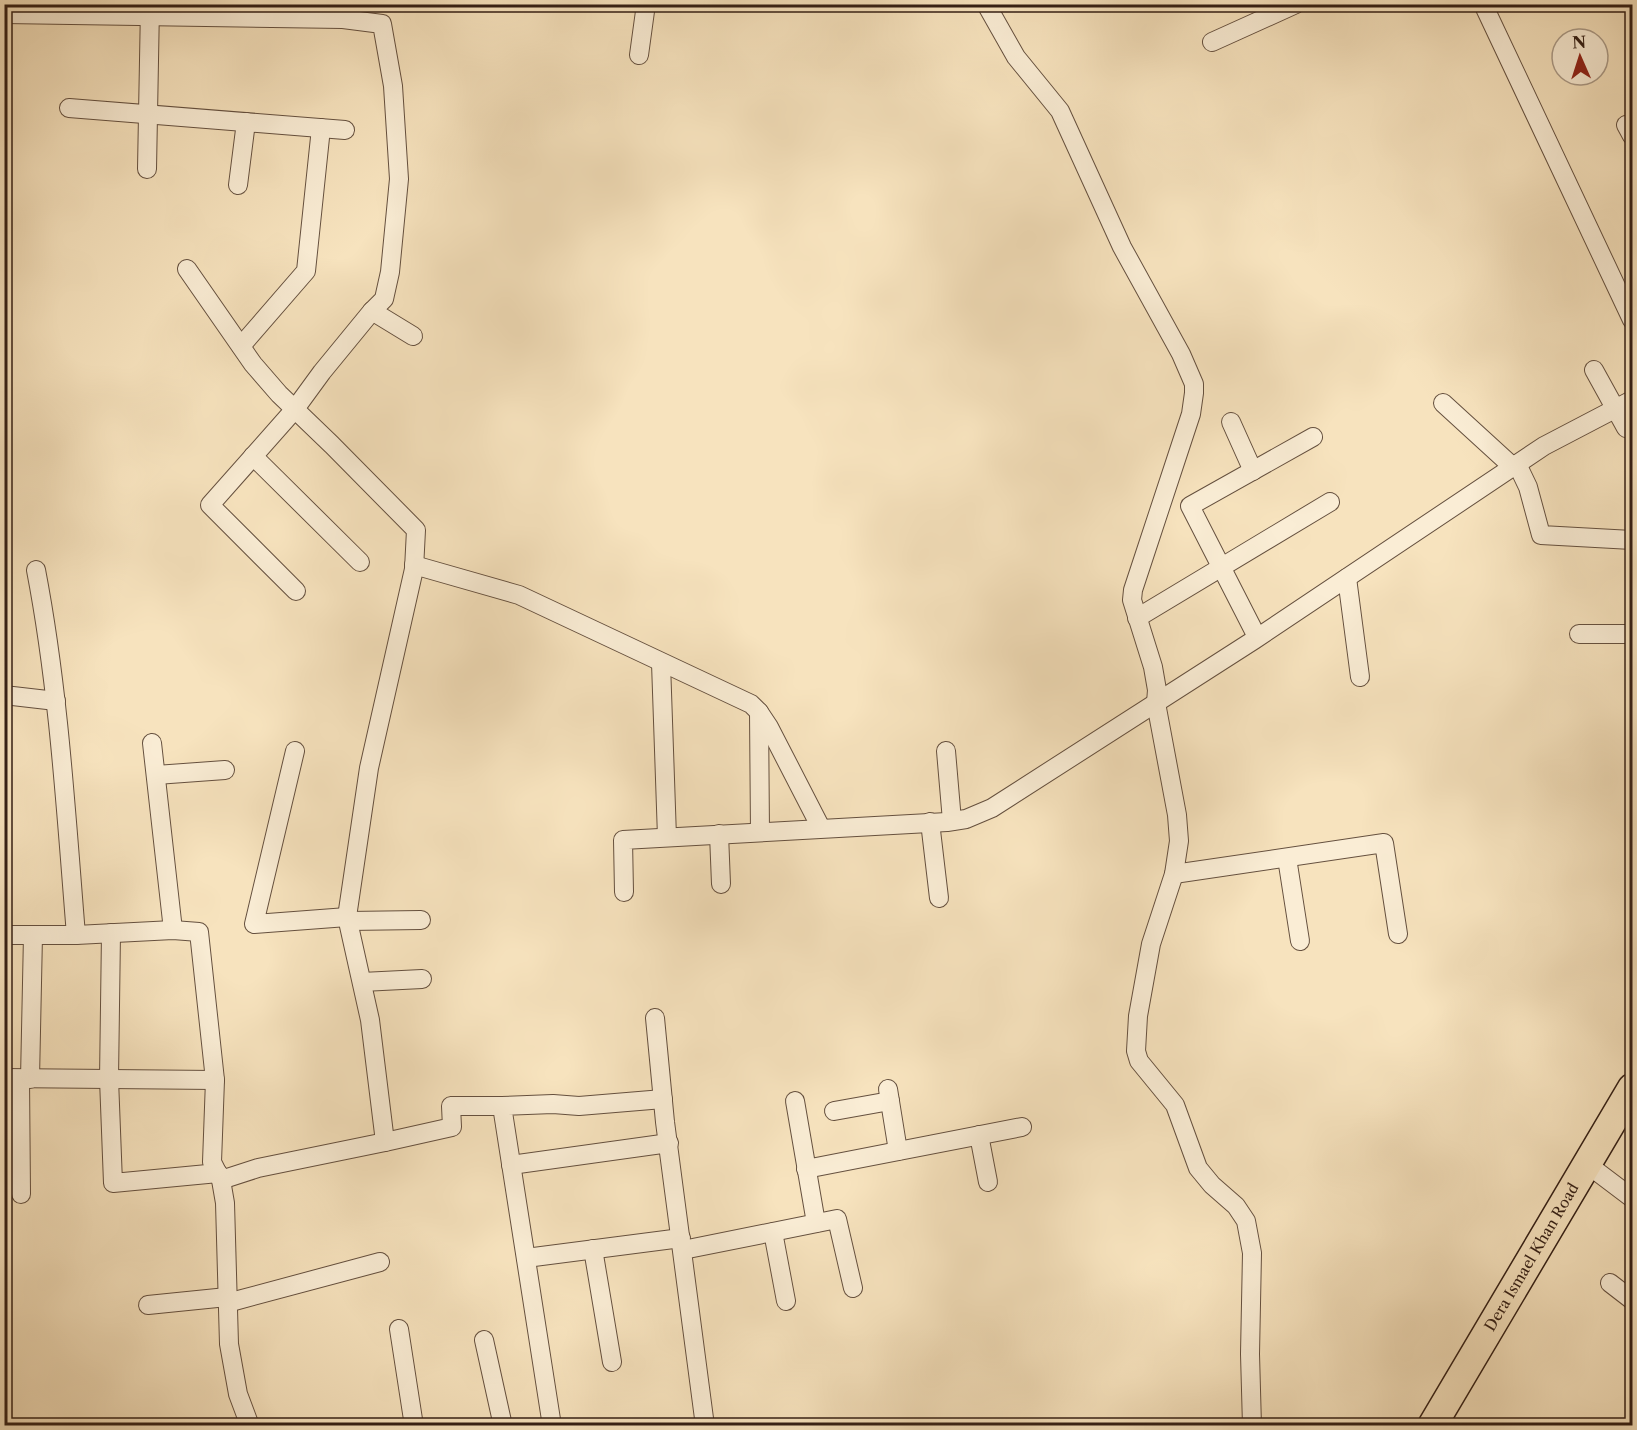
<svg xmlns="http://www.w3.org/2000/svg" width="1637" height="1430" viewBox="0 0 1637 1430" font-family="'Libre Caslon Text',serif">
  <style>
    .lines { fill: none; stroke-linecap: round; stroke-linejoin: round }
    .minor-casing { stroke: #65503f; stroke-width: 20 }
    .trunk-casing { stroke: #341f15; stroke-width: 31 }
    .minor { stroke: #faedd5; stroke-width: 18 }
    .trunk { stroke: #f7e3be; stroke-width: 28 }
    .labels { text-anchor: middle; stroke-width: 4.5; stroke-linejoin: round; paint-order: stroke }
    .street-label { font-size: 15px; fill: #341f15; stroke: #faedd5 }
  </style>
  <rect width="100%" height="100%" fill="#f7e3be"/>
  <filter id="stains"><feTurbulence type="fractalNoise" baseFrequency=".00333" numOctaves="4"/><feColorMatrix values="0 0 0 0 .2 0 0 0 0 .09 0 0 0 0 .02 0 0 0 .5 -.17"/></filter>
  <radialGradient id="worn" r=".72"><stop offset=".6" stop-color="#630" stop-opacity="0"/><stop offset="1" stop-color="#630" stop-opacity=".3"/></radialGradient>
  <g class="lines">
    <g class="minor-casing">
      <g id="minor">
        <path d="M 986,4 L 1016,57 L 1060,111 L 1122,247 L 1181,354 L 1194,384 L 1194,393 L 1191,414 L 1133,590 L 1132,600 L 1153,667 L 1157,690 L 1156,703 L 1177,815 L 1179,841 L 1174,874 L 1151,944 L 1138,1016 L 1136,1051 L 1139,1061 L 1175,1105 L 1198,1168 L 1212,1185 L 1236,1206 L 1246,1221 L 1252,1253 L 1250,1354 L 1252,1426"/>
        <path d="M 1483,4 L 1632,320"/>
        <path d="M 4,14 L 343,19 L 382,24 L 393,86 L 399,179 L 390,272 L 384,299 L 372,311 L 322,372 L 295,409 L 210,505 L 296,591"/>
        <path d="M 1212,42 L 1296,4"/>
        <path d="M 639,55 L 646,4"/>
        <path d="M 69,108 L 345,130"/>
        <path d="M 1626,125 L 1632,136"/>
        <path d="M 147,169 L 150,6"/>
        <path d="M 238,185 L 246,122"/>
        <path d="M 187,269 L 253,364 L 279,394 L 332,445 L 416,530 L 414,569 L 369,768 L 347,917 L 370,1020 L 385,1142 L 258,1168 L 221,1180"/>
        <path d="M 372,311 L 413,336"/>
        <path d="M 241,346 L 306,271 L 321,128"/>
        <path d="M 1594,370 L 1626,428 L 1632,426"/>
        <path d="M 1443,403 L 1513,467"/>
        <path d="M 1231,422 L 1253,471"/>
        <path d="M 253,456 L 360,562"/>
        <path d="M 1517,464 L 1528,487 L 1541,535 L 1632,540"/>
        <path d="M 414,565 L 519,595 L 751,704 L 759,712 L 769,727 L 821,828"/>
        <path d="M 36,570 C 59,690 66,813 76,935"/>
        <path d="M 1347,578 L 1360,677"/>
        <path d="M 1137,618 L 1330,502"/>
        <path d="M 1579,634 L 1632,634"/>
        <path d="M 1257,637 L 1190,506 L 1313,437"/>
        <path d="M 661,663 L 667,837"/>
        <path d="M 4,695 L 56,701"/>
        <path d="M 759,712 L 760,832"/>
        <path d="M 152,743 L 173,930"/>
        <path d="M 295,751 L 254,924 L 347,917"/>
        <path d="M 946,751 L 952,821"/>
        <path d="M 156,775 L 225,770"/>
        <path d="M 930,822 L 939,898"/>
        <path d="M 719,834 L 721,884"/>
        <path d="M 1287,858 L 1300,941"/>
        <path d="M 1174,874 L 1384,843 L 1398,934"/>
        <path d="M 624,892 L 623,840 L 947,822 L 966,819 L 992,808 L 1254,640 L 1544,446 L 1632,400"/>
        <path d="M 348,921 L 421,920"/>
        <path d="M 111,933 L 109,1079 L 113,1183 L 218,1173"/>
        <path d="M 4,935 L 76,935 L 173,930 L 199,932 L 215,1080 L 212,1162 L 221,1180 L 225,1203 L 229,1344 L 238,1394 L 250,1426"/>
        <path d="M 362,982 L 422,979"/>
        <path d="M 655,1018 L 665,1122 L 705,1426"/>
        <path d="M 4,1078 L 215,1080"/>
        <path d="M 20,1079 L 21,1194"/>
        <path d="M 30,1079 L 33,935"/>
        <path d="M 888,1089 L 898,1151"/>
        <path d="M 795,1101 L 816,1223"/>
        <path d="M 834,1111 L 890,1101"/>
        <path d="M 979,1135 L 988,1182"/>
        <path d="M 385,1142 L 452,1127 L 451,1106 L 502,1106"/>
        <path d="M 1587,1164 L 1632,1198"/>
        <path d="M 511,1165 L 669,1143"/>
        <path d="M 806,1169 L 1022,1127"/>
        <path d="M 773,1232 L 786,1301"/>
        <path d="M 593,1249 L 612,1362"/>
        <path d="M 683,1250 L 837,1219 L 853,1288"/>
        <path d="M 526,1258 L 681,1238"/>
        <path d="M 1610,1283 L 1632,1300"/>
        <path d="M 227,1303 L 380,1262"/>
        <path d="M 148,1305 L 227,1297"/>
        <path d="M 399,1329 L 414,1426"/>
        <path d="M 484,1340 L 503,1426"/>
        <path d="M 552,1426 L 502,1106 L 553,1104 L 579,1106 L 663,1099"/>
      </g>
    </g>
    <g class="trunk-casing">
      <g id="trunk">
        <path id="s1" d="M 1432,1426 L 1632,1088"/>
      </g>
    </g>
    <use href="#minor" class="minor"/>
    <use href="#trunk" class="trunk"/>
  </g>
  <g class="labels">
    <g class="street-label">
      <text dy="5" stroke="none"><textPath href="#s1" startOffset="196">Dera Ismael Khan Road</textPath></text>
    </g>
  </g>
  <rect width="1637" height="1430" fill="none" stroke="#f7e3be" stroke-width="24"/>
  <rect x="6" y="6" width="1625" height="1418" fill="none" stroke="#341f15" stroke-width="3"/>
  <rect x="12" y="12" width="1613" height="1406" fill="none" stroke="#341f15" stroke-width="1.5"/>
  <g transform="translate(1580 57) rotate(357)"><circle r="28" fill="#faedd5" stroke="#ab9b88" stroke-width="1.5"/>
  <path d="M0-4.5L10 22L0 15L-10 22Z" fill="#8f2418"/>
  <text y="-9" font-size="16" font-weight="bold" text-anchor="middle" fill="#341f15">N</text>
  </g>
  <rect width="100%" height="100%" filter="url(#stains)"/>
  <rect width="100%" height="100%" fill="url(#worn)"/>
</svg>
